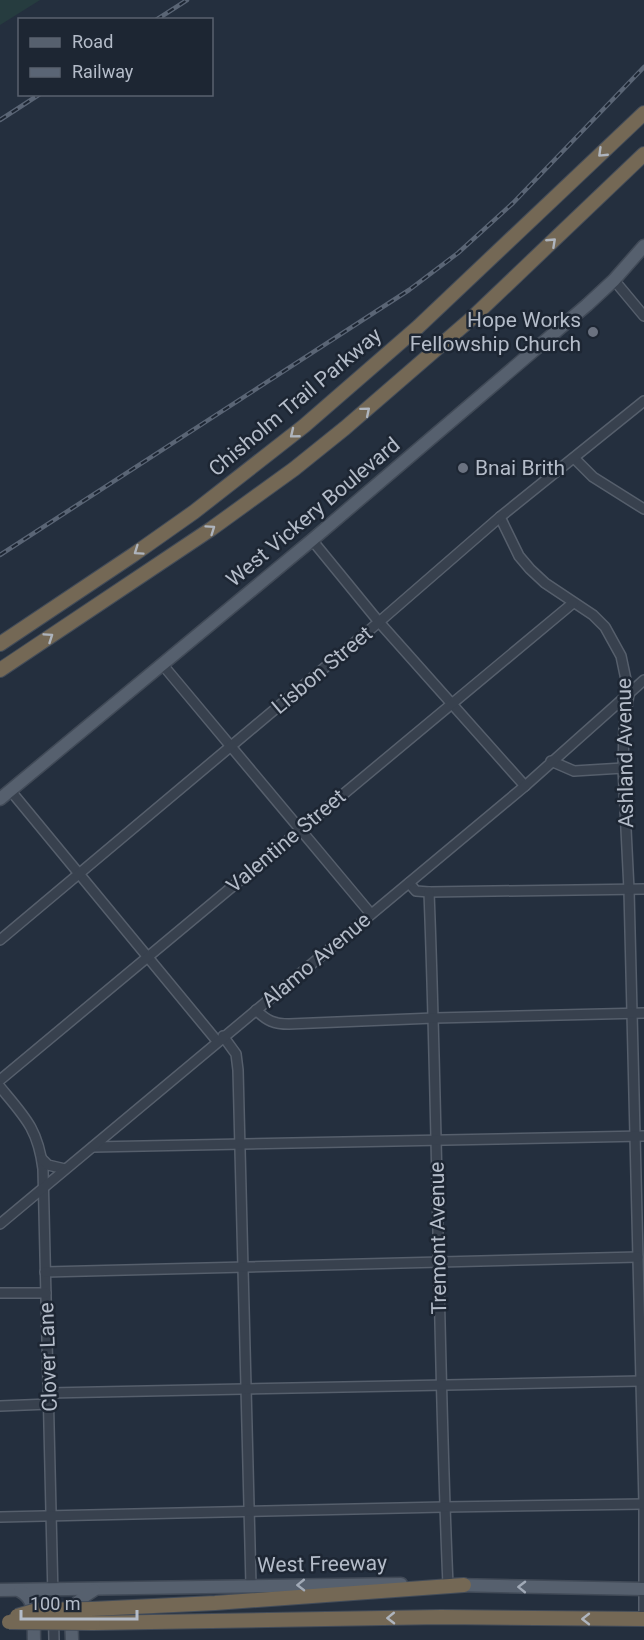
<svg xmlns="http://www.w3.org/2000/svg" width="644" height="1640" viewBox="0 0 644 1640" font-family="Roboto,sans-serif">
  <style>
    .green { fill: #263c3f }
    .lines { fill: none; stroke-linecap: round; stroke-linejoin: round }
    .minor-casing { stroke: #565f6c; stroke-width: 12 }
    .major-casing { stroke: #414a57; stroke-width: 15 }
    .highway-casing { stroke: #434c59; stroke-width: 16 }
    .minor { stroke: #38414e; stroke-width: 9 }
    .major { stroke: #56606e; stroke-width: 12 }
    .highway { stroke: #746855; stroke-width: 14 }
    .rail-casing { stroke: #5a6575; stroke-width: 4.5 }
    .rail { stroke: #1d2633; stroke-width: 2; stroke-dasharray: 7; stroke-linecap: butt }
    .highway-bridge-casing { stroke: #434c59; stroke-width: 16; stroke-linecap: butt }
    .highway-bridge { stroke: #746855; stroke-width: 14 }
    .oneway { stroke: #aeb4bd }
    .oneway2 { stroke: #a1aab7 }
    .worship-dot { fill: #6b7280; stroke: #1d2633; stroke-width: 2 }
    .labels { text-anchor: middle; stroke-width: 5; stroke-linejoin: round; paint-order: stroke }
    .poi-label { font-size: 21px; fill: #b4bcc9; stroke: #1d2633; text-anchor: end }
    .street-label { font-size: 21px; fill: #b4bcc9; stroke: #1d2633 }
  </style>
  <rect width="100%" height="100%" fill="#242f3e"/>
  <path class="green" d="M 0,0 L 40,0 L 0,25 Z"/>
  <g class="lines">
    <g class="minor-casing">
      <g id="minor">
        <path d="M 614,280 L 644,316"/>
        <path d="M 574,458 L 593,477 L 644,509"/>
        <path d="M 500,517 L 519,556 L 530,569 L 545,583 L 593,615 L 605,627 L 621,656 L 629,694 L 624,727 L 623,768 L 629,890 L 644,1504 L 644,1615"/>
        <path d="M 312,540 L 379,622 L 525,786"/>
        <path d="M 162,664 L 371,914"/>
        <path d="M 551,761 L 574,771 L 623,768"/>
        <path d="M 10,790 L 217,1041"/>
        <path d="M 409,883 L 416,891 L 429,892 L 644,889"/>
        <path d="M 429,892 C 438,1123 438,1354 448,1585"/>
        <path d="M 0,940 L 379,622 L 500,517 L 644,401"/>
        <path d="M 256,1010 C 267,1021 274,1024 289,1024 L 434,1018 L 644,1013"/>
        <path d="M 223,1036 L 236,1054 L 238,1070 L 251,1585"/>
        <path d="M 0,1080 L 573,603"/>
        <path d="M 0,1087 C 25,1117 38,1129 43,1169 L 54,1640"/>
        <path d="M 93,1147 L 644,1136"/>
        <path d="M 42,1159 L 48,1165 L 65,1169"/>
        <path d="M 0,1224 L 525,786 L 644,680"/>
        <path d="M 45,1272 L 638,1257"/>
        <path d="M 0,1293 L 46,1293"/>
        <path d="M 49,1393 L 641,1381"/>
        <path d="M 0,1406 L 49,1404"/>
        <path d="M 0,1517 L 444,1507 L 644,1504"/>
      </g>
    </g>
    <g class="major-casing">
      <g id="major">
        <path d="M 0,799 L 312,540 L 587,305 L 614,280 L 644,246"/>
        <path d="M 454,1585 L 644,1589"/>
        <path d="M 0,1590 L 401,1584"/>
        <path d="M 20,1591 C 38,1600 33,1622 34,1640"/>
        <path d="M 72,1640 C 71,1609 67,1607 94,1590"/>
      </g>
    </g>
    <g class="highway-casing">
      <g id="highway">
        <path d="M 0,644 L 133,555 L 194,512 L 304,426 L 418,327 L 644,113"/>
        <path d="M 0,670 L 211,529 L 294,469 L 345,428 L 471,319 L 644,154"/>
        <path d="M 92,1609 L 215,1603 L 464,1585"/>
        <path d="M 93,1623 L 441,1617 L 644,1619"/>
      </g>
    </g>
    <use href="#minor" class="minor"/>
    <use href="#major" class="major"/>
    <use href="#highway" class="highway"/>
    <g class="rail-casing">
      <g id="rail">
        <path d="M 156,20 L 187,0"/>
        <path d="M 0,120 L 40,94"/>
        <path d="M 0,555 L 409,290 L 458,253 L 513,203 L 644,67"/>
      </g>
    </g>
    <use href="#rail" class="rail"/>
    <g class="highway-bridge-casing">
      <g id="highway-bridge">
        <path d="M 17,1616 L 37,1610 L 92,1609"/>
        <path d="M 9,1622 L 93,1623"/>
      </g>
    </g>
    <use href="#highway-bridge" class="highway-bridge"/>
  </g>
  <defs><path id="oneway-chevron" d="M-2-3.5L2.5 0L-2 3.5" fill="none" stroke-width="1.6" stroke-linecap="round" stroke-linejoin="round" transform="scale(1.5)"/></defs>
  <g class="oneway">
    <use href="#oneway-chevron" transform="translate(602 153) rotate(136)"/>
    <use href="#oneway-chevron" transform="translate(552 242) rotate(-43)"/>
    <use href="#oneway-chevron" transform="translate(366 411) rotate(-40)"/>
    <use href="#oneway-chevron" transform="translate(294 434) rotate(141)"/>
    <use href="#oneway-chevron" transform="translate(211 529) rotate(-35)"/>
    <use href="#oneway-chevron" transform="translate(138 551) rotate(145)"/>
    <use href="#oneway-chevron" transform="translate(49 637) rotate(-34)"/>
    <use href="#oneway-chevron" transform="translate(391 1618) rotate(179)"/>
    <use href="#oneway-chevron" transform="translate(586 1619) rotate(-180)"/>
  </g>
  <g class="oneway2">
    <use href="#oneway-chevron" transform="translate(301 1585) rotate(179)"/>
    <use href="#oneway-chevron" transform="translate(522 1587) rotate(-179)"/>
  </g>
  <g class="worship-dot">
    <circle cx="593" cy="332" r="6"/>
    <circle cx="463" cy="468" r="6"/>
  </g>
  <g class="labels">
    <g class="poi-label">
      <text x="581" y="327">Hope Works<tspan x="581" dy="24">Fellowship Church</tspan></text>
      <text x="475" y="475" text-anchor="start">Bnai Brith</text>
    </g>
    <g class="street-label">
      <text transform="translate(295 402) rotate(-40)" y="7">Chisholm Trail Parkway</text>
      <text transform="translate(313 512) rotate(-40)" y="7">West Vickery Boulevard</text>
      <text transform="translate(322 670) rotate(-40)" y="7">Lisbon Street</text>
      <text transform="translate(625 753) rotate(-91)" y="7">Ashland Avenue</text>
      <text transform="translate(286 841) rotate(-40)" y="7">Valentine Street</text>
      <text transform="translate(316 960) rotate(-40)" y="7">Alamo Avenue</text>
      <text transform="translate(438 1238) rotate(-91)" y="7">Tremont Avenue</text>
      <text transform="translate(48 1357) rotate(-92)" y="7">Clover Lane</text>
      <text transform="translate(322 1564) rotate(-1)" y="7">West Freeway</text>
    </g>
  </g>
  <rect x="18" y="18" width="195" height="78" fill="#1d2633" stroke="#59626f" stroke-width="1.5"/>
  <rect x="30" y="38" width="30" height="9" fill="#56606e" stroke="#59626f" stroke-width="1.5"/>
  <text x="72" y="48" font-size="18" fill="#b4bcc9">Road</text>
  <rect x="30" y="68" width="30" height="9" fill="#5a6575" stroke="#59626f" stroke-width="1.5"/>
  <text x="72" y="78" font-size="18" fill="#b4bcc9">Railway</text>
  <path d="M21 1610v9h116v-9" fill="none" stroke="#b4bcc9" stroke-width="3"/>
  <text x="30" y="1610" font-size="18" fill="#b4bcc9" stroke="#1d2633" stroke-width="4.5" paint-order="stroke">100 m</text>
</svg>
